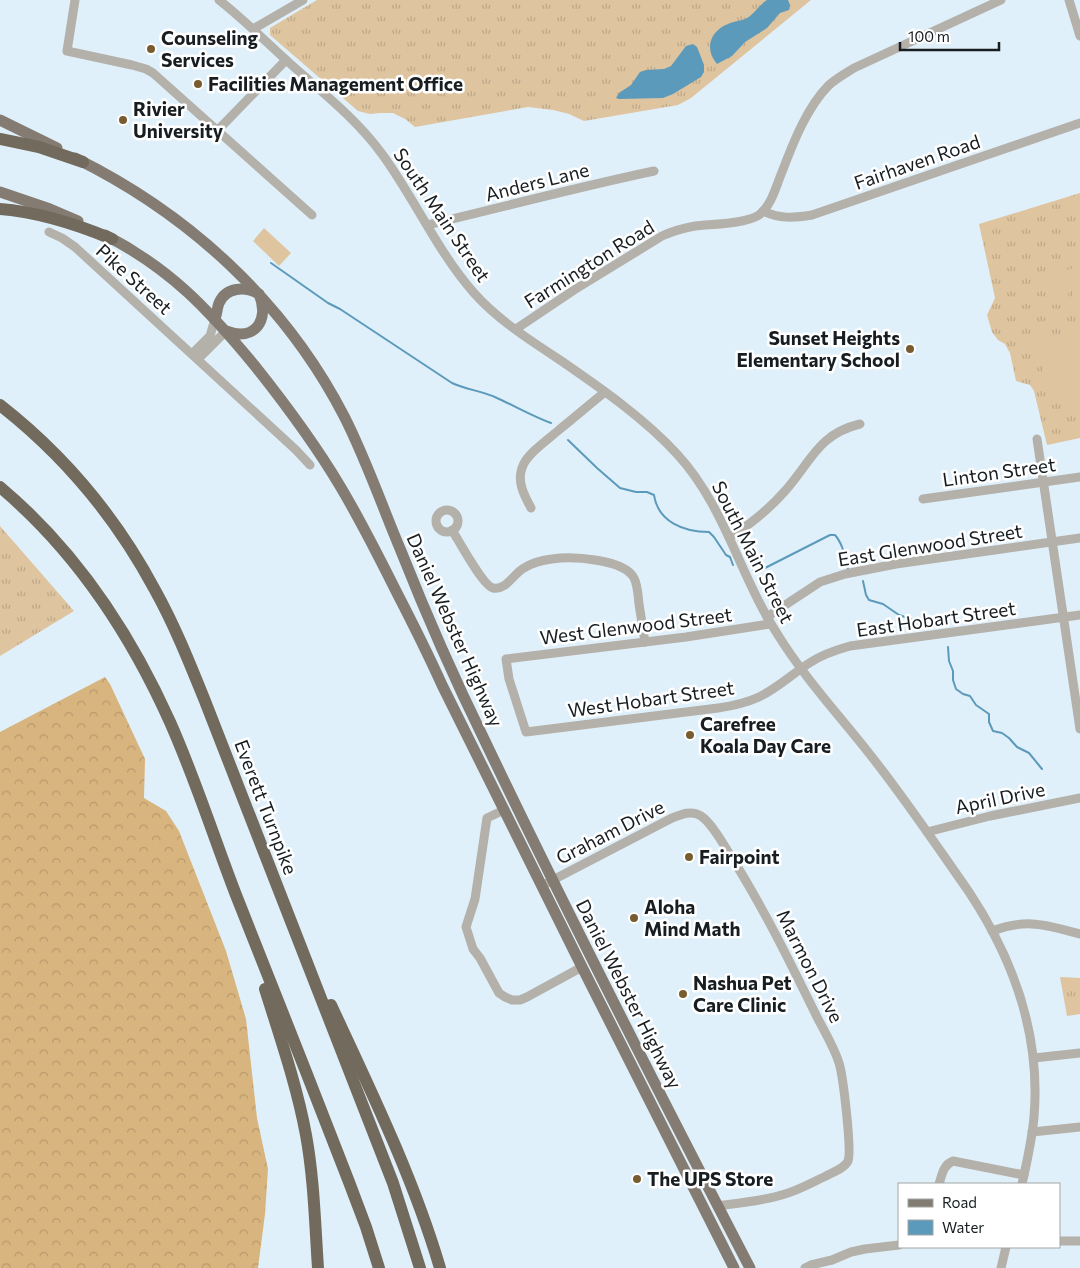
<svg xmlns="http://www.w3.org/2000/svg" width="1080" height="1268" viewBox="0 0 1080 1268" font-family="Commissioner,sans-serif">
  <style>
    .grass { fill: url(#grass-tufts) }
    .forest { fill: url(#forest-crowns) }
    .pitch { fill: #dec49f }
    .water { fill: #5c9abb }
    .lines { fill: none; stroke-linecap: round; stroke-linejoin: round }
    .stream { stroke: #5c9abb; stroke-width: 2 }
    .minor { stroke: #b4b0aa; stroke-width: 9 }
    .major { stroke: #847c72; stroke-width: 11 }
    .highway { stroke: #736a5e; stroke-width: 12 }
    .poi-dot { fill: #785c2f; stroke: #fff; stroke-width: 2 }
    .labels { text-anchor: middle; stroke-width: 5; stroke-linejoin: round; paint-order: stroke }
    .poi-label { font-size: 19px; font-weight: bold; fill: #171d20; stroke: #fff; text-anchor: start }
    .street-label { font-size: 19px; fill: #171d20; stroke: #fff }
  </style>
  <defs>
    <pattern id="grass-tufts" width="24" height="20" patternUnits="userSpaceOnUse" patternTransform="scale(1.25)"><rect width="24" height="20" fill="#dec49f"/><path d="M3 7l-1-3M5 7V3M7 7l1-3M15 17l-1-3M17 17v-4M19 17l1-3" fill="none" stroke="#bea889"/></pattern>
    <pattern id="forest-crowns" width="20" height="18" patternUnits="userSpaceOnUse" patternTransform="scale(1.25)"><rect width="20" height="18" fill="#d8b47e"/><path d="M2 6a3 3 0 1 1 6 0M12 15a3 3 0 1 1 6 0" fill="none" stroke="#b99a6d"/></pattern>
  </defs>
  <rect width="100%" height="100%" fill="#e0f0fa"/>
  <g class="grass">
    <path d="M 317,0 L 811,0 L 691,98 L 678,105 L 584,121 L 569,114 L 553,110 L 528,107 L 415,127 L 405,119 L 393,113 L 380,113 L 370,114 L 358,111 L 270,35 L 270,28 Z"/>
    <path d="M 1080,193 L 1080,438 L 1047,445 L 1034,391 L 1030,385 L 1016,381 L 1010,353 L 1005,344 L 998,340 L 992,332 L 987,315 L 995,298 L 979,224 Z"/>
    <path d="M 0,526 L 74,611 L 0,656 Z"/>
    <path d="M 1060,977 L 1080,978 L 1080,1014 L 1067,1016 Z"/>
  </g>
  <path class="forest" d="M 105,677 L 110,684 L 145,759 L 144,798 L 166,811 L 179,831 L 226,951 L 246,1019 L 257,1118 L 268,1169 L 265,1214 L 258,1268 L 0,1268 L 0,732 Z"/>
  <g class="pitch">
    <path d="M 264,228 L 291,253 L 279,266 L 253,241 Z"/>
    <path d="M 1080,266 L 1080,304 L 1076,305 L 1066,270 Z"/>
    <path d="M 1062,273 L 1070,301 L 1054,305 L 1046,277 Z"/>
    <path d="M 1049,335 L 1069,337 L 1080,341 L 1080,395 L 1050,404 L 1036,338 Z"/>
  </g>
  <g class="water">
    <path d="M 767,0 L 788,0 L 790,5 L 789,10 L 780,13 L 767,28 L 745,42 L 732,56 L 717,64 C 704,49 710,31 728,24 C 734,21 742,21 747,18 C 755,13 759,5 767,0 Z"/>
    <path d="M 693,44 L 697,47 L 704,65 L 704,72 L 701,77 L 673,94 L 663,98 L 619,99 L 616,98 L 619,93 L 631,85 L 640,72 L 646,70 L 664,69 L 671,66 L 686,46 Z"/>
  </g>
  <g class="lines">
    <g class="stream">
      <path d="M 271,263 L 328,303 L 340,309 L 452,383 C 467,390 483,391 497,398 C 515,406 532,416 551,423"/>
      <path d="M 568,440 L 597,468 L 620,488 L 636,492 L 647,492 L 654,495 C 658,522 684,532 709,532 L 714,537 L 726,555 L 730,557 L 733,565"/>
      <path d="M 753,570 L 765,568 L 830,535 L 835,535 C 843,544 845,557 848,569"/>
      <path d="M 863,581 L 866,595 L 869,600 L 883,604 L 899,615 L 926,624"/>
      <path d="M 948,647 L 949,661 L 953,671 L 953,680 L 956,689 L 963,694 L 970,696 L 976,705 L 989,714 L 989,722 L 993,731 L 1002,733 L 1009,738 L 1017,747 L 1029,753 L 1042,769"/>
    </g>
    <g class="minor">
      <path d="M 75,0 L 67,51 L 132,65 L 146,69 L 153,73 L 312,215"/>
      <path d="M 219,0 C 242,18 263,39 285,59 C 319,90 355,117 382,154 C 415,199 437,251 474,293 C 497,319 528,339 557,358 C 599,387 643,417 677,454 C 725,506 740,577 778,635 C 804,677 838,714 868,752 C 904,797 936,845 969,892 C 1014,960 1041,1034 1034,1117 C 1032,1140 1027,1162 1022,1184"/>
      <path d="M 1069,0 L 1080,36"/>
      <path d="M 253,29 L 303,0"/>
      <path d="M 218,130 L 286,60"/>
      <path d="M 763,211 C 779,219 794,218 812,215 L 1080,123"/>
      <path d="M 427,225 C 503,207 578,187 654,171"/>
      <path d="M 49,232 L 62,238 L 75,247 L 296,450 L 310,465"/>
      <path d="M 516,329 L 574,290 L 662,236 C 673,231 684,228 695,226 C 712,224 745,224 759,215 C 772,205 776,186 782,172 C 793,143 807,107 829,85 C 837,78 846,73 854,68 L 1001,0"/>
      <path d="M 192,354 L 210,336 L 215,319"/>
      <path d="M 198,359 L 226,331"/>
      <path d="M 1037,439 L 1080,729"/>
      <path d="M 923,499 L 1080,477"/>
      <path d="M 531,508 C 524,495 517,482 522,468 C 526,454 549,439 560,429 C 575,417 590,404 605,392"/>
      <circle cx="447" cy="521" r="11"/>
      <path d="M 452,530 C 459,541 483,586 493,588 C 506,591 514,573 524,568 C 532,563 543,560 552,559 C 572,556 624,559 634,578 C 638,586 638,596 639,604 C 641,617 643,629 645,642"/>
      <path d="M 729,537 C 748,527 771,507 785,491 C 811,462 818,434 860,424"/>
      <path d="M 767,617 L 820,582 L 845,574 L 896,564 L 1080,538"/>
      <path d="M 770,624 L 686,637 L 506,659 L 509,679 L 526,732 L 718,708 C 732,706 746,703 759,697 C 778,688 793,673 811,662 C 823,654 836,650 850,646 L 1080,615"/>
      <path d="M 504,810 L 487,818 L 475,899 L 466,927 L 473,949 L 480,958 L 499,993 L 505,997 L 512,1000 L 520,1000 L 527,997 L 582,967"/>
      <path d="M 927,832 L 990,816 L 1080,798"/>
      <path d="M 547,883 L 672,818 C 682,814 692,810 701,816 C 712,823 725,847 732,858 C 764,909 790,962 816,1015 C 824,1031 834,1047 839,1063 C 843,1075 852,1151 848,1161 C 845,1168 833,1172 826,1176 C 813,1182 799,1190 785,1194 C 763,1201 740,1203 717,1206"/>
      <path d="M 992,931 C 1025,918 1048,925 1080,934"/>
      <path d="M 1034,1058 L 1080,1053"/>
      <path d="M 1032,1132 L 1080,1127"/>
      <path d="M 939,1184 C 942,1175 943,1165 953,1161 L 1024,1175"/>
      <path d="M 1059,1241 L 1080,1241"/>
      <path d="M 805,1268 L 811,1265 L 832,1260 L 851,1252 L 865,1249 L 899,1245"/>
      <path d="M 1001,1268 L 1006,1247"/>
    </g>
    <g class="major">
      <path d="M 0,120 L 57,148"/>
      <path d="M 75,158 C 189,214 285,302 344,416 C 366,459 382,506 401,551 C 426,614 454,678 484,739 C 569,917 659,1093 750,1268"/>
      <path d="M 0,192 L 50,209 L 78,221"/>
      <path d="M 105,235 C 171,269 209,310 255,366 C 286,405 315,444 340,486 C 361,521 379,557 397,593 C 413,624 428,654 442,685 L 582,967 L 734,1268"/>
      <path d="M 215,319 C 217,314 217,308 219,303 C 226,287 245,286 259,294 C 270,320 255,342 226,331"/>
    </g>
    <g class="highway">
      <path d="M 0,139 L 39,147 L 83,162"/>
      <path d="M 0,209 C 39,212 76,224 112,239"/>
      <path d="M 0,405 C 64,455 117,519 155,590 C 175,626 190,664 205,701 L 393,1183 L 420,1268"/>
      <path d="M 0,487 C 75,550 130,633 170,722 C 195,778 214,838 236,895 C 274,991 312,1086 349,1182 L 366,1227 L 379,1268"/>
      <path d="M 265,989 C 280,1037 297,1086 306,1135 C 314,1179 315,1224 318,1268"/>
      <path d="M 331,1005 C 371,1091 413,1177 440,1268"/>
    </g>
  </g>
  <g class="poi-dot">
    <circle cx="151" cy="49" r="5"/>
    <circle cx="198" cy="84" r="5"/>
    <circle cx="123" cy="120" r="5"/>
    <circle cx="910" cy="349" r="5"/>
    <circle cx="690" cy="735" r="5"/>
    <circle cx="689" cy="857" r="5"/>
    <circle cx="634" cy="918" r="5"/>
    <circle cx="683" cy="994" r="5"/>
    <circle cx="637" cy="1179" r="5"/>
  </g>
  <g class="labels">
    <g class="poi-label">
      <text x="161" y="45">Counseling<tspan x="161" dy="22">Services</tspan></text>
      <text x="208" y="91">Facilities Management Office</text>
      <text x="133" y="116">Rivier<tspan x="133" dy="22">University</tspan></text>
      <text x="900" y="345" text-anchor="end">Sunset Heights<tspan x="900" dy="22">Elementary School</tspan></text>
      <text x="700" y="731">Carefree<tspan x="700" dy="22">Koala Day Care</tspan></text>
      <text x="699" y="864">Fairpoint</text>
      <text x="644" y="914">Aloha<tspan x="644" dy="22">Mind Math</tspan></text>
      <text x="693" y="990">Nashua Pet<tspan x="693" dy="22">Care Clinic</tspan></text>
      <text x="647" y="1186">The UPS Store</text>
    </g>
    <g class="street-label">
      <text transform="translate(917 162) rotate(-19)" y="7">Fairhaven Road</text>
      <text transform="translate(537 182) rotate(-14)" y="7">Anders Lane</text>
      <text transform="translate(442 215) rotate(56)" y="7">South Main Street</text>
      <text transform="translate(589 264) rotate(-32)" y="7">Farmington Road</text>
      <text transform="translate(134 279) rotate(42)" y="7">Pike Street</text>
      <text transform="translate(999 472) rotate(-8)" y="7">Linton Street</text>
      <text transform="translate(930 545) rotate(-9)" y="7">East Glenwood Street</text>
      <text transform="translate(753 552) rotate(63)" y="7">South Main Street</text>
      <text transform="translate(936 619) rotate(-8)" y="7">East Hobart Street</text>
      <text transform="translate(636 626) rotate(-7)" y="7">West Glenwood Street</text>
      <text transform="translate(455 630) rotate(66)" y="7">Daniel Webster Highway</text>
      <text transform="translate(651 699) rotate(-8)" y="7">West Hobart Street</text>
      <text transform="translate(1000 798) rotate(-12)" y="7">April Drive</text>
      <text transform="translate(266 807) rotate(69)" y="7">Everett Turnpike</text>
      <text transform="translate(610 832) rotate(-27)" y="7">Graham Drive</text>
      <text transform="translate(810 966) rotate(63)" y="7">Marmon Drive</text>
      <text transform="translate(629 994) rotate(63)" y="7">Daniel Webster Highway</text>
    </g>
  </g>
  <rect x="898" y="1183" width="162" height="65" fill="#ffffff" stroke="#a2a5a6"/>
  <rect x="908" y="1199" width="25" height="8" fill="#847c72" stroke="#a2a5a6"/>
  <text x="942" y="1208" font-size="15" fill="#171d20">Road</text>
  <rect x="908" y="1220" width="25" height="15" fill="#5c9abb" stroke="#a2a5a6"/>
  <text x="942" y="1233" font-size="15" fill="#171d20">Water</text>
  <path d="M900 42v8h99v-8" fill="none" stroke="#171d20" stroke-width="2.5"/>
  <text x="908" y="42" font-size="15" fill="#171d20" stroke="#ffffff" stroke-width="4" paint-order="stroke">100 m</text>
</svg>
